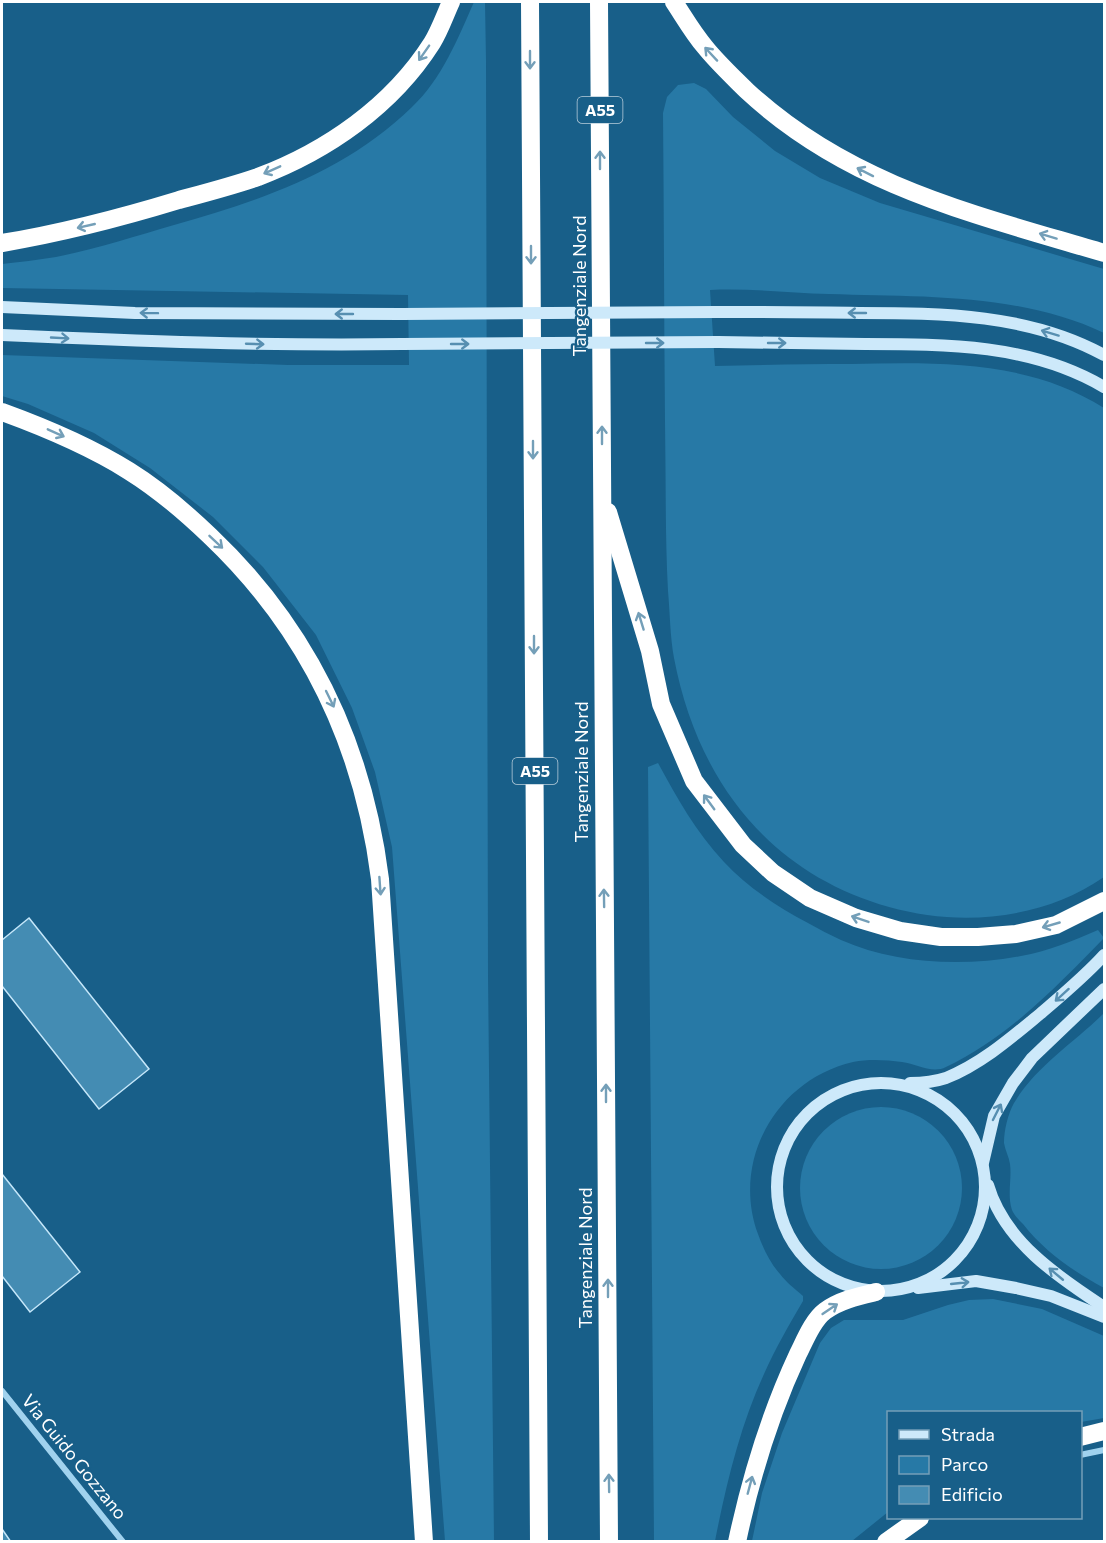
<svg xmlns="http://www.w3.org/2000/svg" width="1106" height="1543" viewBox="0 0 1106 1543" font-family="Commissioner,sans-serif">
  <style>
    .green { fill: #2779a6 }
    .building { fill: #448cb3; stroke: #c5e7fa; stroke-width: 1.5 }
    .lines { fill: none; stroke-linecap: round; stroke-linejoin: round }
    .street { stroke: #a0d2ee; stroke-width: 6 }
    .secondary { stroke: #cde9fa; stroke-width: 12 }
    .highway { stroke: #fff; stroke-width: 18 }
    .secondary-bridge { stroke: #cde9fa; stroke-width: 12 }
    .oneway { stroke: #749fb8 }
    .oneway2 { stroke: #578fb1 }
    .labels { text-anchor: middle; stroke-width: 4.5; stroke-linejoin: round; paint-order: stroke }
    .shield { fill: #185f89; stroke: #bacfdc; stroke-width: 1.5 }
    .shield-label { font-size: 16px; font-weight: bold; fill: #fff }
    .street-label { font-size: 18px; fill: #fff; stroke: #185f89 }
  </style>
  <rect width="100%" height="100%" fill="#185f89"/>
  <g class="green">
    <path d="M 474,2 L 485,2 L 486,61 L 488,975 L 494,1541 L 445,1541 L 392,847 L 375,772 L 352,708 L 316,635 L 263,567 L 213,517 L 150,468 L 94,433 L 28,404 L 2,396 L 2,355 L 288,365 L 409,365 L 408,295 L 2,288 L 2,264 C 19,262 38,260 56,257 C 96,249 136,236 174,225 C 262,200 345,172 412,107 C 442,79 458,38 474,2 Z"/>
    <path d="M 694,83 L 706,89 L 733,117 L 775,151 L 820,178 L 880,203 L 1104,269 L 1104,333 C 1020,293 921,297 829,294 C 790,293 749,288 710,290 L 715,366 C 761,365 807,364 852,364 C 938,362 1029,360 1104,408 L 1104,877 C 1042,920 960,927 889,907 C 768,873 697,779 674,658 C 670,636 670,613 668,591 C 665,534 666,478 665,422 C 664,319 664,216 663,113 L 667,97 L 678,85 Z"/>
    <path d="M 658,763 C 677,798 696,832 724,862 C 747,887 778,907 808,923 C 819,929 830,935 841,940 C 895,964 963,967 1021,956 C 1048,951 1073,941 1098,930 L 1104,938 C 1057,986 1008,1038 946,1067 C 932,1074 917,1064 902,1062 C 886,1060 869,1059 853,1062 C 776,1080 731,1161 758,1234 C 763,1248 770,1263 780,1274 C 786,1282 795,1289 803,1296 L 803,1301 C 789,1325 775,1349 764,1374 C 740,1426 726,1485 715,1541 L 654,1541 L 648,767 Z"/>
    <path d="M 1104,1013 L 1104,1288 C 1073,1271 1045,1252 1023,1224 C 1019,1220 1014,1215 1012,1210 C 1007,1195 1012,1179 1010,1164 C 1009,1157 1005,1150 1004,1143 C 1004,1130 1008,1114 1014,1103 C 1036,1066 1075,1042 1104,1013 Z"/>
    <circle cx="881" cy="1188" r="81"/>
    <path d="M 993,1299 L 1042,1309 L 1104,1336 L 1104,1418 L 1081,1422 L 1080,1412 L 888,1412 L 888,1512 L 852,1541 L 752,1541 L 762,1493 L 782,1433 L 820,1343 L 831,1328 L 844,1320 L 903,1320 L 948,1305 L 969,1300 Z"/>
  </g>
  <g class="building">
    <path d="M 29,918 L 149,1069 L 99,1109 L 2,986 L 2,940 Z"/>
    <path d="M 2,1174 L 80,1272 L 30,1312 L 2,1276 Z"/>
    <path d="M 2,1529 L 11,1542 L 2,1542 Z"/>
  </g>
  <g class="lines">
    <g class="street">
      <path d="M 2,1391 L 123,1542"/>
      <path d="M 1080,1455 L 1104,1450"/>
    </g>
    <g class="secondary">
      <path d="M 2,307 L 135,313 L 402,314"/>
      <path d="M 717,312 C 765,312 812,312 859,313 C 943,313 1029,314 1104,355"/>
      <path d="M 2,335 C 135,341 268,346 402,344"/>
      <path d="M 718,342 C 767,343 816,343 865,344 C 947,344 1031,344 1104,387"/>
      <circle cx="881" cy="1187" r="104"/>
      <path d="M 910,1083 C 922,1083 934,1082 946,1078 C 981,1064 1011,1038 1040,1014 C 1062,995 1085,976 1104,955"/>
      <path d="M 983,1163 L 994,1116 L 1013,1083 L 1032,1058 L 1104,989"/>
      <path d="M 988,1185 C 1004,1241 1058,1277 1104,1307"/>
      <path d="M 918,1288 L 976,1281 L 1016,1288 L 1051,1296 L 1104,1317"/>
    </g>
    <g class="highway">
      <path d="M 530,2 L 539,1542"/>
      <path d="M 599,2 L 609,1542"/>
      <path d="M 674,2 C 684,17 693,33 705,47 C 717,62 732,76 746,90 C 849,186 974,214 1104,253"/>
      <path d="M 2,243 C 62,233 120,218 179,200 C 205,193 232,186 258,177 C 327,151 392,106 432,43 C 440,30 445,15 451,2"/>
      <path d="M 2,412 C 46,428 89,446 129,471 C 158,489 186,513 210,536 C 309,630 363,744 380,879 L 424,1542"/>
      <path d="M 608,512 L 650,651 L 661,704 L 694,781 L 743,845 L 773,873 L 810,898 L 856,918 L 900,931 L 941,937 L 978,937 L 1016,934 L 1056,925 L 1104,901"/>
      <path d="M 1080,1437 L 1104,1431"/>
      <path d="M 737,1542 C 751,1476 770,1414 798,1354 C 805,1340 813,1320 825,1311 C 840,1300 859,1296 876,1292"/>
      <path d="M 886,1542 L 920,1518"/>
    </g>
    <g class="secondary-bridge">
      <path d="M 402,314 L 717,312"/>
      <path d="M 402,344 L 718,342"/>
    </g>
  </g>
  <defs><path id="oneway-shaft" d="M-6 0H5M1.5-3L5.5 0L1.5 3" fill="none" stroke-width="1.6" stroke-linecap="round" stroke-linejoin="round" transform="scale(1.5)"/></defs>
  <g class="oneway">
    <use href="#oneway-shaft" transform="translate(424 53) rotate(125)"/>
    <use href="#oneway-shaft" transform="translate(711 54) rotate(-133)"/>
    <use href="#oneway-shaft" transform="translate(530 60) rotate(90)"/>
    <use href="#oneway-shaft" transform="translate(600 160) rotate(-90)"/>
    <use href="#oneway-shaft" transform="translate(272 170) rotate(156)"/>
    <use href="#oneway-shaft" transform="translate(865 172) rotate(-153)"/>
    <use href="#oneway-shaft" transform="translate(86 226) rotate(167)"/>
    <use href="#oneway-shaft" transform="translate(1048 236) rotate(-163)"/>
    <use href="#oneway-shaft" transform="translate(531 255) rotate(90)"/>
    <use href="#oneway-shaft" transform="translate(56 433) rotate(24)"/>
    <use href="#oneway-shaft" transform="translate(602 435) rotate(-90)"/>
    <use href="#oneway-shaft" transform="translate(533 450) rotate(90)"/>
    <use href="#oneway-shaft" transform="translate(216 542) rotate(43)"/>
    <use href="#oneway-shaft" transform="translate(641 621) rotate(-107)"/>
    <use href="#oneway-shaft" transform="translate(534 645) rotate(90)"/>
    <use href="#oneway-shaft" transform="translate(330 699) rotate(64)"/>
    <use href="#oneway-shaft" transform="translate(709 802) rotate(-126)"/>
    <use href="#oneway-shaft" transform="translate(380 886) rotate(86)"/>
    <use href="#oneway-shaft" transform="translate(604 898) rotate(-91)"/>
    <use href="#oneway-shaft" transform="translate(860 919) rotate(-161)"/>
    <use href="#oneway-shaft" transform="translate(1051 925) rotate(164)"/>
    <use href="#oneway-shaft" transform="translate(606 1093) rotate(-90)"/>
    <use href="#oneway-shaft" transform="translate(608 1288) rotate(-90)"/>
    <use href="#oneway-shaft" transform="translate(830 1309) rotate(-34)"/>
    <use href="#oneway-shaft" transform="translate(609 1483) rotate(-91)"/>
    <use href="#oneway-shaft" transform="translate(750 1485) rotate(-75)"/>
  </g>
  <g class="oneway2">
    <use href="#oneway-shaft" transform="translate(149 313) rotate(-179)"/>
    <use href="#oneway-shaft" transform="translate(857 313) rotate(-180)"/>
    <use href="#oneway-shaft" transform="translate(344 314) rotate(-180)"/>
    <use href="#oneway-shaft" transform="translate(1050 333) rotate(-163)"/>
    <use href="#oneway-shaft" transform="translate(60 338) rotate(3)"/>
    <use href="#oneway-shaft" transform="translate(655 343)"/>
    <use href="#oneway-shaft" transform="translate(777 343)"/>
    <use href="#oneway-shaft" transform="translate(255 344) rotate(2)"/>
    <use href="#oneway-shaft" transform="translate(460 344)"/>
    <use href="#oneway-shaft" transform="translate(1062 995) rotate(138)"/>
    <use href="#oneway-shaft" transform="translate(997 1112) rotate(-63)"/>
    <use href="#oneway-shaft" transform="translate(1056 1274) rotate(-140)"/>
    <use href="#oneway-shaft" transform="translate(960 1283) rotate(-6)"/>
  </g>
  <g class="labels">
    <g class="shield">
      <rect x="577.5" y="97" width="45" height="26" rx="4.5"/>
      <rect x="512.5" y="758" width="45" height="26" rx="4.5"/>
    </g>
    <g class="shield-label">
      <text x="600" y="116">A55</text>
      <text x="535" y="777">A55</text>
    </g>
    <g class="street-label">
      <text transform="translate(580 286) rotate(-90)" y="6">Tangenziale Nord</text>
      <text transform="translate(582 772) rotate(-90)" y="6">Tangenziale Nord</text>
      <text transform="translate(586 1258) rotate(-90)" y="6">Tangenziale Nord</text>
      <text transform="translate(74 1457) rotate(51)" y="6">Via Guido Gozzano</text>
    </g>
  </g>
  <rect width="1106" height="1543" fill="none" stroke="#ffffff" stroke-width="6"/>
  <rect x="887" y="1411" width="195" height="108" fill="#185f89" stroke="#749fb8" stroke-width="1.5"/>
  <rect x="899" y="1430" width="30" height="9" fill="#cde9fa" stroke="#749fb8" stroke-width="1.5"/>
  <text x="941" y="1441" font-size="18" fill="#ffffff">Strada</text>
  <rect x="899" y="1456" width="30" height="18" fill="#2779a6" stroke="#749fb8" stroke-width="1.5"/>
  <text x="941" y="1471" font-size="18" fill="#ffffff">Parco</text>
  <rect x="899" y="1486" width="30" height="18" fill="#448cb3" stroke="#749fb8" stroke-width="1.5"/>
  <text x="941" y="1501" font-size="18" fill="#ffffff">Edificio</text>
</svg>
